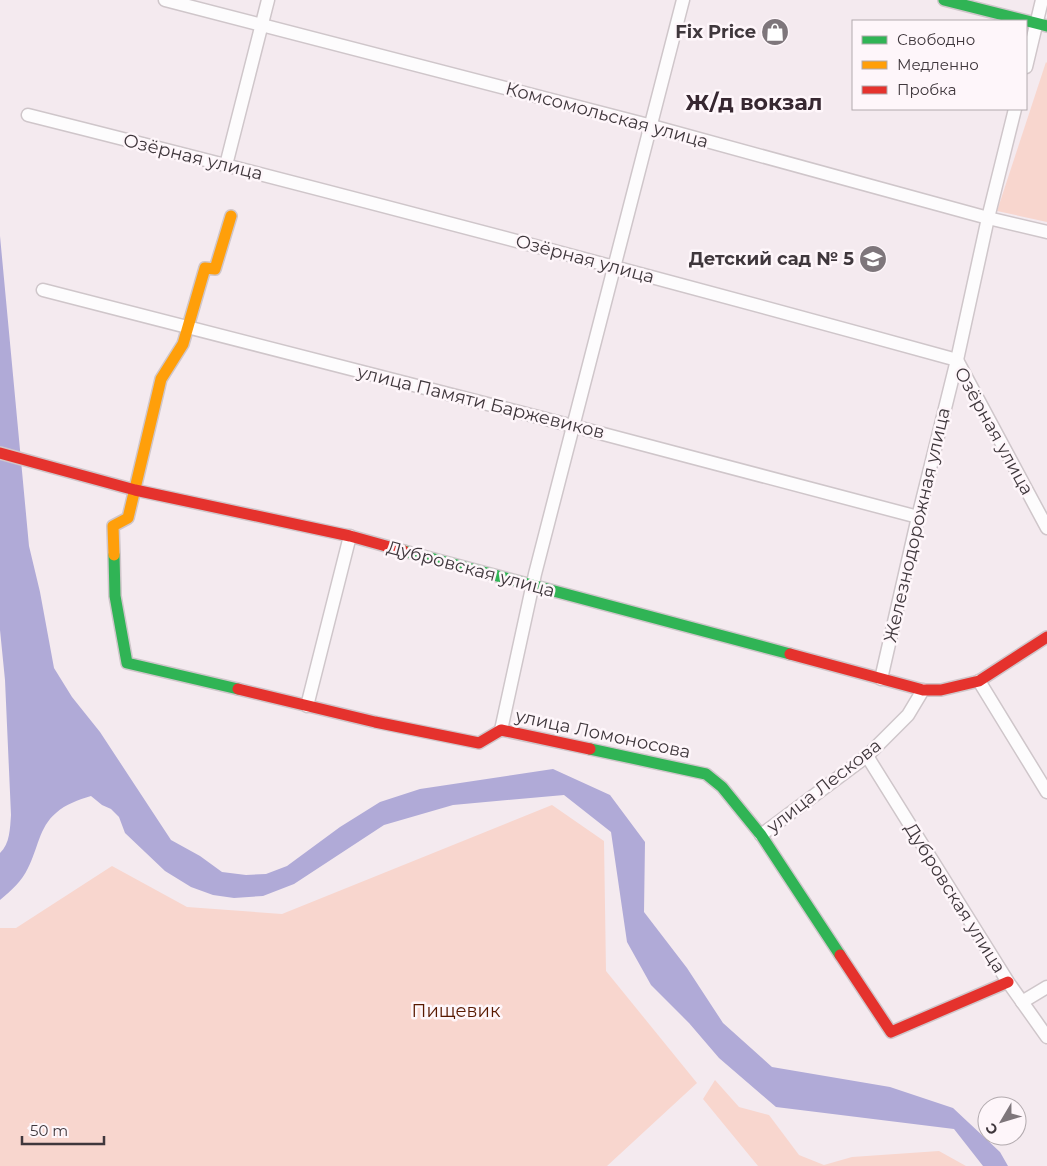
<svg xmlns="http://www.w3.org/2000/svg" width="1047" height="1166" viewBox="0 0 1047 1166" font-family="Montserrat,sans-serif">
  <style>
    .green { fill: #f8d6ce }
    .water { fill: #b0aad7 }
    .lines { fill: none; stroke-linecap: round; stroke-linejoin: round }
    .street-casing { stroke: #cfc6ca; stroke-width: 15 }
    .fast-casing { stroke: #cfc6ca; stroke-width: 14 }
    .slow-casing { stroke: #cfc6ca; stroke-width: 14 }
    .jam-casing { stroke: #cfc6ca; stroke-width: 14 }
    .street { stroke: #fdfcfd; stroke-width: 12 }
    .fast { stroke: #30b455; stroke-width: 11 }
    .slow { stroke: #ff9f0a; stroke-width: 11 }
    .jam { stroke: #e5322d; stroke-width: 11 }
    .labels { text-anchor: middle; stroke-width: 5; stroke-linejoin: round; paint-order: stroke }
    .poi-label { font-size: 18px; font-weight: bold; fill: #3f373c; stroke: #fef6fa; text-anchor: end }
    .street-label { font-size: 18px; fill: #3f373c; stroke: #fef6fa }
    .park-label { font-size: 18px; fill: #581900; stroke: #fef6fa }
    .district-label { font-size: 22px; font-weight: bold; fill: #362730; stroke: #fef6fa }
  </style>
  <rect width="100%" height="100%" fill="#f4eaef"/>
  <g class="green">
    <path d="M 1046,62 L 1047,63 L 1047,222 L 997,211 Z"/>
    <path d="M 552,805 L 604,841 L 606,971 L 697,1083 L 607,1166 L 0,1166 L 0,928 L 16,928 L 112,866 L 187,907 L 282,914 Z"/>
    <path d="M 715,1080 L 739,1107 L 769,1115 L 799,1155 L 824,1165 L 852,1157 L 939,1151 L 966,1166 L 758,1166 L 703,1099 Z"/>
  </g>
  <path class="water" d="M 0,236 L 29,546 L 40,592 L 54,668 L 72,697 L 100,732 L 171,840 L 200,856 L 222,872 L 246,875 L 266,874 L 287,866 L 340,827 L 380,802 L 420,789 L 553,769 L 610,795 L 645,842 L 644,912 L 687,968 L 723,1023 L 772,1067 L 890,1087 L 953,1108 L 1000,1152 L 1008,1166 L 983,1166 L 954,1129 L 776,1107 L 719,1058 L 689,1023 L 651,985 L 627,942 L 611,832 L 564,795 L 453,805 L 384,825 L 294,884 L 263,896 L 234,898 L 213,895 L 191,887 L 165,871 L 125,833 L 119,817 L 111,809 L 102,805 L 91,796 C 78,800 66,804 56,813 C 39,827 38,849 28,868 C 22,881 11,891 0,900 L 0,853 C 10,844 10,828 11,815 L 5,680 L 0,630 Z"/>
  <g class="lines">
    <g class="street-casing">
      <g id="street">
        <path d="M 165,0 L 652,126 L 988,218 L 1047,232"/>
        <path d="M 1026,67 L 1042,0"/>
        <path d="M 28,115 C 339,193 648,275 957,360 L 1047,528"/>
        <path d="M 226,165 L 268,0"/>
        <path d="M 43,290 L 573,426 L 918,517"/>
        <path d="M 881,679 L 918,517 L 957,360 L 988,218 L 1015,109"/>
        <path d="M 979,681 L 1047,792"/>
        <path d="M 307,706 L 350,536"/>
        <path d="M 501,730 L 535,574 L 683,0"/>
        <path d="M 867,756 L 1008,982 L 1047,1037"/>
        <path d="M 761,835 L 867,756 L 908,715 L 923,690"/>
        <path d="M 1022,1002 L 1047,987"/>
      </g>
    </g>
    <g class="fast-casing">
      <g id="fast">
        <path d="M 944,0 L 1047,26"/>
        <path d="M 404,551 L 790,654"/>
        <path d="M 114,555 L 115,596 L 127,663 L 238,689"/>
        <path d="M 590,749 L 706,774 L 722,787 L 761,835 L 840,955"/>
      </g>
    </g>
    <g class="slow-casing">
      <path id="slow" d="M 114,555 L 113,526 L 128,518 L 161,379 L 183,344 L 205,268 L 215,269 L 231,216"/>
    </g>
    <g class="jam-casing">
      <g id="jam">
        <path d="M 0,453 L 135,490 L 350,536 L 404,551"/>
        <path d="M 790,654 L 923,690 L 941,690 L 979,681 L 1047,637"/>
        <path d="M 238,689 L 375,722 L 479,743 L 501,730 L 590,749"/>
        <path d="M 840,955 L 891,1032 L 1008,982"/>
      </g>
    </g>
    <use href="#street" class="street"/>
    <use href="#fast" class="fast"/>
    <use href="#slow" class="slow"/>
    <use href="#jam" class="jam"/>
  </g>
  <defs>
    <g id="shop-disc" transform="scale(1.4375)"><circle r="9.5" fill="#7e767b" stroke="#fef6fa"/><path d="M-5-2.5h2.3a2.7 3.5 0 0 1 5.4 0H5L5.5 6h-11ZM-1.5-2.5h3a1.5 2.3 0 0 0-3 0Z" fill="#fff"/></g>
    <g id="school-disc" transform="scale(1.4375)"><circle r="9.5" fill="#7e767b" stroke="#fef6fa"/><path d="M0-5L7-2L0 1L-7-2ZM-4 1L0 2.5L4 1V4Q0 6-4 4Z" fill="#fff"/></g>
  </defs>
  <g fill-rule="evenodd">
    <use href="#shop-disc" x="775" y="32"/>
    <use href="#school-disc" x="873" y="259"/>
  </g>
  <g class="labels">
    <g class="poi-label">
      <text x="756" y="38">Fix Price</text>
      <text x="854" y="265">Детский сад № 5</text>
    </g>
    <g class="street-label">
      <text transform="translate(607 115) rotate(15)" y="6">Комсомольская улица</text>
      <text transform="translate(193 157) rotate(14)" y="6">Озёрная улица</text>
      <text transform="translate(585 259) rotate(15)" y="6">Озёрная улица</text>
      <text transform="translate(481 402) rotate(14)" y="6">улица Памяти Баржевиков</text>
      <text transform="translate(994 431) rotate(61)" y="6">Озёрная улица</text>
      <text transform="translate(917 525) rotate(-77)" y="6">Железнодорожная улица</text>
      <text transform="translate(471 569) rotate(15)" y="6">Дубровская улица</text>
      <text transform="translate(603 734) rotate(12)" y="6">улица Ломоносова</text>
      <text transform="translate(824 786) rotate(-38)" y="6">улица Лескова</text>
      <text transform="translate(955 898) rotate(58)" y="6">Дубровская улица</text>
    </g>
    <g class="park-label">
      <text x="456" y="1017">Пищевик</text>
    </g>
    <g class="district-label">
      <text x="754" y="110">Ж/д вокзал</text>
    </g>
  </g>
  <rect x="852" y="20" width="175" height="90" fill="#fef6fa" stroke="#b2aaae"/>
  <rect x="862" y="36" width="25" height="8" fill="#30b455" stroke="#b2aaae"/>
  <text x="897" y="45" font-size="15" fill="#3f373c">Свободно</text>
  <rect x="862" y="61" width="25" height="8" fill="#ff9f0a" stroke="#b2aaae"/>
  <text x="897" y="70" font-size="15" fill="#3f373c">Медленно</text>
  <rect x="862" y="86" width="25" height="8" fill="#e5322d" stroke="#b2aaae"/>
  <text x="897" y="95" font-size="15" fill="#3f373c">Пробка</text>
  <g transform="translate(1002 1121) rotate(232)"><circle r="24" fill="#fef6fa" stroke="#b2aaae"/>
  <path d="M0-4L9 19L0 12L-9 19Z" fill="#7e767b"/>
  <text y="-8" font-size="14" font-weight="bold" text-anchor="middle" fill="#3f373c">С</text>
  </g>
  <path d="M22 1136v8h82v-8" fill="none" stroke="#3f373c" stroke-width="2.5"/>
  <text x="30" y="1136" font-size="15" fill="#3f373c" stroke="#fef6fa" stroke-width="4" paint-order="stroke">50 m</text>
</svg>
